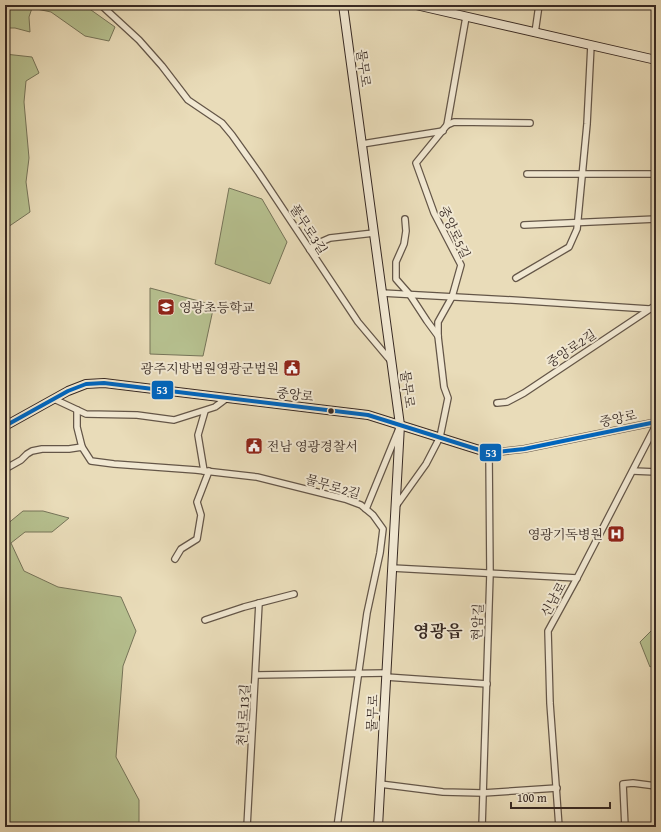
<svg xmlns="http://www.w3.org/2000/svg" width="661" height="832" viewBox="0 0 661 832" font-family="'Gentium Book Plus','Noto Serif KR',serif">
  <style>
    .green { fill: #b6c08f; stroke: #767459 }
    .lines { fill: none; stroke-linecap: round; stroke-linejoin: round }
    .street-casing { stroke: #645648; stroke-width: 8 }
    .secondary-casing { stroke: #372923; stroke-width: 10 }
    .street { stroke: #f1e8d2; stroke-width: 5.5 }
    .secondary { stroke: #f1e8d2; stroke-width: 8 }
    .bus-1-casing { stroke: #f1e8d2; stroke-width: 7 }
    .bus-1 { stroke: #0065bd; stroke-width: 4 }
    .bus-dot { fill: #372923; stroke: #f1e8d2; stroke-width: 1.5 }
    .labels { text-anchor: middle; stroke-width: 4; stroke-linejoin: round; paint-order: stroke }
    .street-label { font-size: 13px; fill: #372923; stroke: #f1e8d2 }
    .poi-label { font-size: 13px; fill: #372923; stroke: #f1e8d2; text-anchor: start }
    .district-label { font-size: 17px; font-weight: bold; fill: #372923; stroke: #f1e8d2 }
    .line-badge { stroke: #f1e8d2; stroke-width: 1.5 }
    .badge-label { font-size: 11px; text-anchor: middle; font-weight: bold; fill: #fff }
  </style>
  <rect width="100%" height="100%" fill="#e9dcb9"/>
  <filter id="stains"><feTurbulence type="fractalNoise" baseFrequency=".005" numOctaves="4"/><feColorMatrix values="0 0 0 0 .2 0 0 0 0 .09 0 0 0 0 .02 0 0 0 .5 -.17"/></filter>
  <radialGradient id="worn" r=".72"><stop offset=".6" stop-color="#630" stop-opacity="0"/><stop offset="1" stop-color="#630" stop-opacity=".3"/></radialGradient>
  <g class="green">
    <path d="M 5,5 L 84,5 L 115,27 L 109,41 L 85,36 L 51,12 L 32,8 L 29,17 L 30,32 L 15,28 L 5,28 Z"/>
    <path d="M 5,54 L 32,57 L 39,73 L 26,81 L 24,102 L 29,158 L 26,182 L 30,212 L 8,227 L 5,231 Z"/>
    <path d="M 229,188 L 262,199 L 287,242 L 270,284 L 215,264 Z"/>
    <path d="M 150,288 L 214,305 L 203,356 L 150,354 Z"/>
    <path d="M 23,511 L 43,511 L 69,518 L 52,532 L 25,532 L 11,543 L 24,571 L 58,587 L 121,597 L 136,631 L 123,666 L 116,757 L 139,800 L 139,827 L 5,827 L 5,524 L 6,525 Z"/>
    <path d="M 656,626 L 656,663 L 650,667 L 640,642 Z"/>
  </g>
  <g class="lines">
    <g class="street-casing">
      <g id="street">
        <path d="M 101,5 L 139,40 L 162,66 L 188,100 L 222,123 L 232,135 L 259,173 L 358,322 L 390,360"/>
        <path d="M 535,33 L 539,5"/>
        <path d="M 447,125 L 466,17"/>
        <path d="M 362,144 L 443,131"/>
        <path d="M 527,174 L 656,174"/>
        <path d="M 405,219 L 406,231 L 404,244 L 396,262 L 396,279 L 410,295 L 427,321 L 438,336"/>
        <path d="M 524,225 L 656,219"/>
        <path d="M 310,250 L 314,245 L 330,238 L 374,233"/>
        <path d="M 516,278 L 569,247 L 577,229 L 587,124 L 591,45"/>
        <path d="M 382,293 L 512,300 L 649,309"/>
        <path d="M 54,399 L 86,414 L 137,415 L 174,420 L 215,407 L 227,398"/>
        <path d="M 497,403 L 507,402 L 524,393 L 656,305"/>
        <path d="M 77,410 L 77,427 L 82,447"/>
        <path d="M 5,469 L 21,460 L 27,454 L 32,451 L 42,449 L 69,449 L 82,447 L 91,461 L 114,464 L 196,470 L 257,477 L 345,499 L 361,505 L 373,515 L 383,529 L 380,553 L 367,613 L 337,827"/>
        <path d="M 204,471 L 198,435 L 205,411"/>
        <path d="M 633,471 L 656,472"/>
        <path d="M 396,506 L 426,464 L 440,437 L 448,398 L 444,387 L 438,336 L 438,322 L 452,297 L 461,265 L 434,213 L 416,163 L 447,125 L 454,122 L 530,123"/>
        <path d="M 366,509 L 398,431"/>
        <path d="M 175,559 L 181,549 L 197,539 L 201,515 L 197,502 L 209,471"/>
        <path d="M 392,568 L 577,578"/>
        <path d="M 205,620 L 244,607 L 294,594"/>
        <path d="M 256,675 L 387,673"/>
        <path d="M 386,677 L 487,684"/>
        <path d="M 380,784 L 443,792 L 483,793 L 557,788"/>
        <path d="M 247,827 L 259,603"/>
        <path d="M 482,827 L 490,574 L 489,453 L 524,449 L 656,422"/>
        <path d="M 559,827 L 550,703 L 548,631 L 577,578 L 656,425"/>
        <path d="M 625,827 L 623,784 L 633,783 L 656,786"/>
      </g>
    </g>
    <g class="secondary-casing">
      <g id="secondary">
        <path d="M 343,5 L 400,425 L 378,827"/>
        <path d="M 416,5 L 656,60"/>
        <path d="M 5,426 L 68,391 L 86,384 L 104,383 L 368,415 L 489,453"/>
      </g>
    </g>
    <use href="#street" class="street"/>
    <use href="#secondary" class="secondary"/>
    <g class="bus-1-casing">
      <path id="bus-1" d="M 5,426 L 68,391 L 86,384 L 104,383 L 368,415 L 489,453 L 524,449 L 656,422"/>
    </g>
    <use href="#bus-1" class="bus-1"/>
  </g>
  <defs>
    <g id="school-square" transform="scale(0.9)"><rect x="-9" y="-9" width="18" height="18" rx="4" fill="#8f2418" stroke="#f1e8d2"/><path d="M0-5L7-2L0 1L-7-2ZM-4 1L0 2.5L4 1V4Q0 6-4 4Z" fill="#fff"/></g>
    <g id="civic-square" transform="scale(0.9)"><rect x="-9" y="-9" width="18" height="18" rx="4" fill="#8f2418" stroke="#f1e8d2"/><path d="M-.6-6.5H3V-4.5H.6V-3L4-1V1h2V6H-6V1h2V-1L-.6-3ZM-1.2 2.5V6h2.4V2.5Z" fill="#fff"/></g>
    <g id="hospital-square" transform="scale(0.9)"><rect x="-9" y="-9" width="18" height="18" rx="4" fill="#8f2418" stroke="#f1e8d2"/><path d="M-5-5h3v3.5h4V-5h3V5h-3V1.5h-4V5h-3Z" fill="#fff"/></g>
  </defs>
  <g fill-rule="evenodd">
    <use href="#school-square" x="166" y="307"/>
    <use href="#civic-square" x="292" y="368"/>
    <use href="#civic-square" x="254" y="446"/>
    <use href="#hospital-square" x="616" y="534"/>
  </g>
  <circle class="bus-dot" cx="331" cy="411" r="3.5"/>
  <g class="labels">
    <g class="street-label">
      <text transform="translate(364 68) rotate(82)" y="5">물무로</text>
      <text transform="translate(309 229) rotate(57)" y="5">풀무로3길</text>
      <text transform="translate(455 232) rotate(65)" y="5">중앙로5길</text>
      <text transform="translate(571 348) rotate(-34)" y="5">중앙로2길</text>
      <text transform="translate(408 389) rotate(82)" y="5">물무로</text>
      <text transform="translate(295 394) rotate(7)" y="5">중앙로</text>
      <text transform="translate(618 418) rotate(-12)" y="5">중앙로</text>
      <text transform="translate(333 486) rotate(16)" y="5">물무로2길</text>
      <text transform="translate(553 599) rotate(-61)" y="5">신남로</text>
      <text transform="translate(477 622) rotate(-88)" y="5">현암길</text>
      <text transform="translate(372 713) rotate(-87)" y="5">물무로</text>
      <text transform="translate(243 715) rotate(-87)" y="5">천년로13길</text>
    </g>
    <g class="poi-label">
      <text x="179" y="312">영광초등학교</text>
      <text x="279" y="373" text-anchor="end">광주지방법원영광군법원</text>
      <text x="267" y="451">전남 영광경찰서</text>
      <text x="603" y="539" text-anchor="end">영광기독병원</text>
    </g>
    <g class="district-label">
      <text x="438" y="637">영광읍</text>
    </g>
  </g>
  <g class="line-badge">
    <rect x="151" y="380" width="23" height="20" rx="4" fill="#0065bd"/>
    <rect x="479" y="443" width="23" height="19" rx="4" fill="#0065bd"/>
  </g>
  <g class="badge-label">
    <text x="162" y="394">53</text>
    <text x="491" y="457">53</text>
  </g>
  <rect width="661" height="832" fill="none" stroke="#e9dcb9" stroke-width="20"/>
  <rect x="6" y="6" width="649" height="820" fill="none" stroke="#372923" stroke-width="2"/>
  <rect x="10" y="10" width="641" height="812" fill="none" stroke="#372923"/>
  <path d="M511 802v6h99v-6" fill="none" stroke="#372923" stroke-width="2"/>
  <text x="517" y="802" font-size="12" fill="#372923" stroke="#f1e8d2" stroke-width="3" paint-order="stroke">100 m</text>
  <rect width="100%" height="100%" filter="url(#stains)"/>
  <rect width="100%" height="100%" fill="url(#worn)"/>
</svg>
